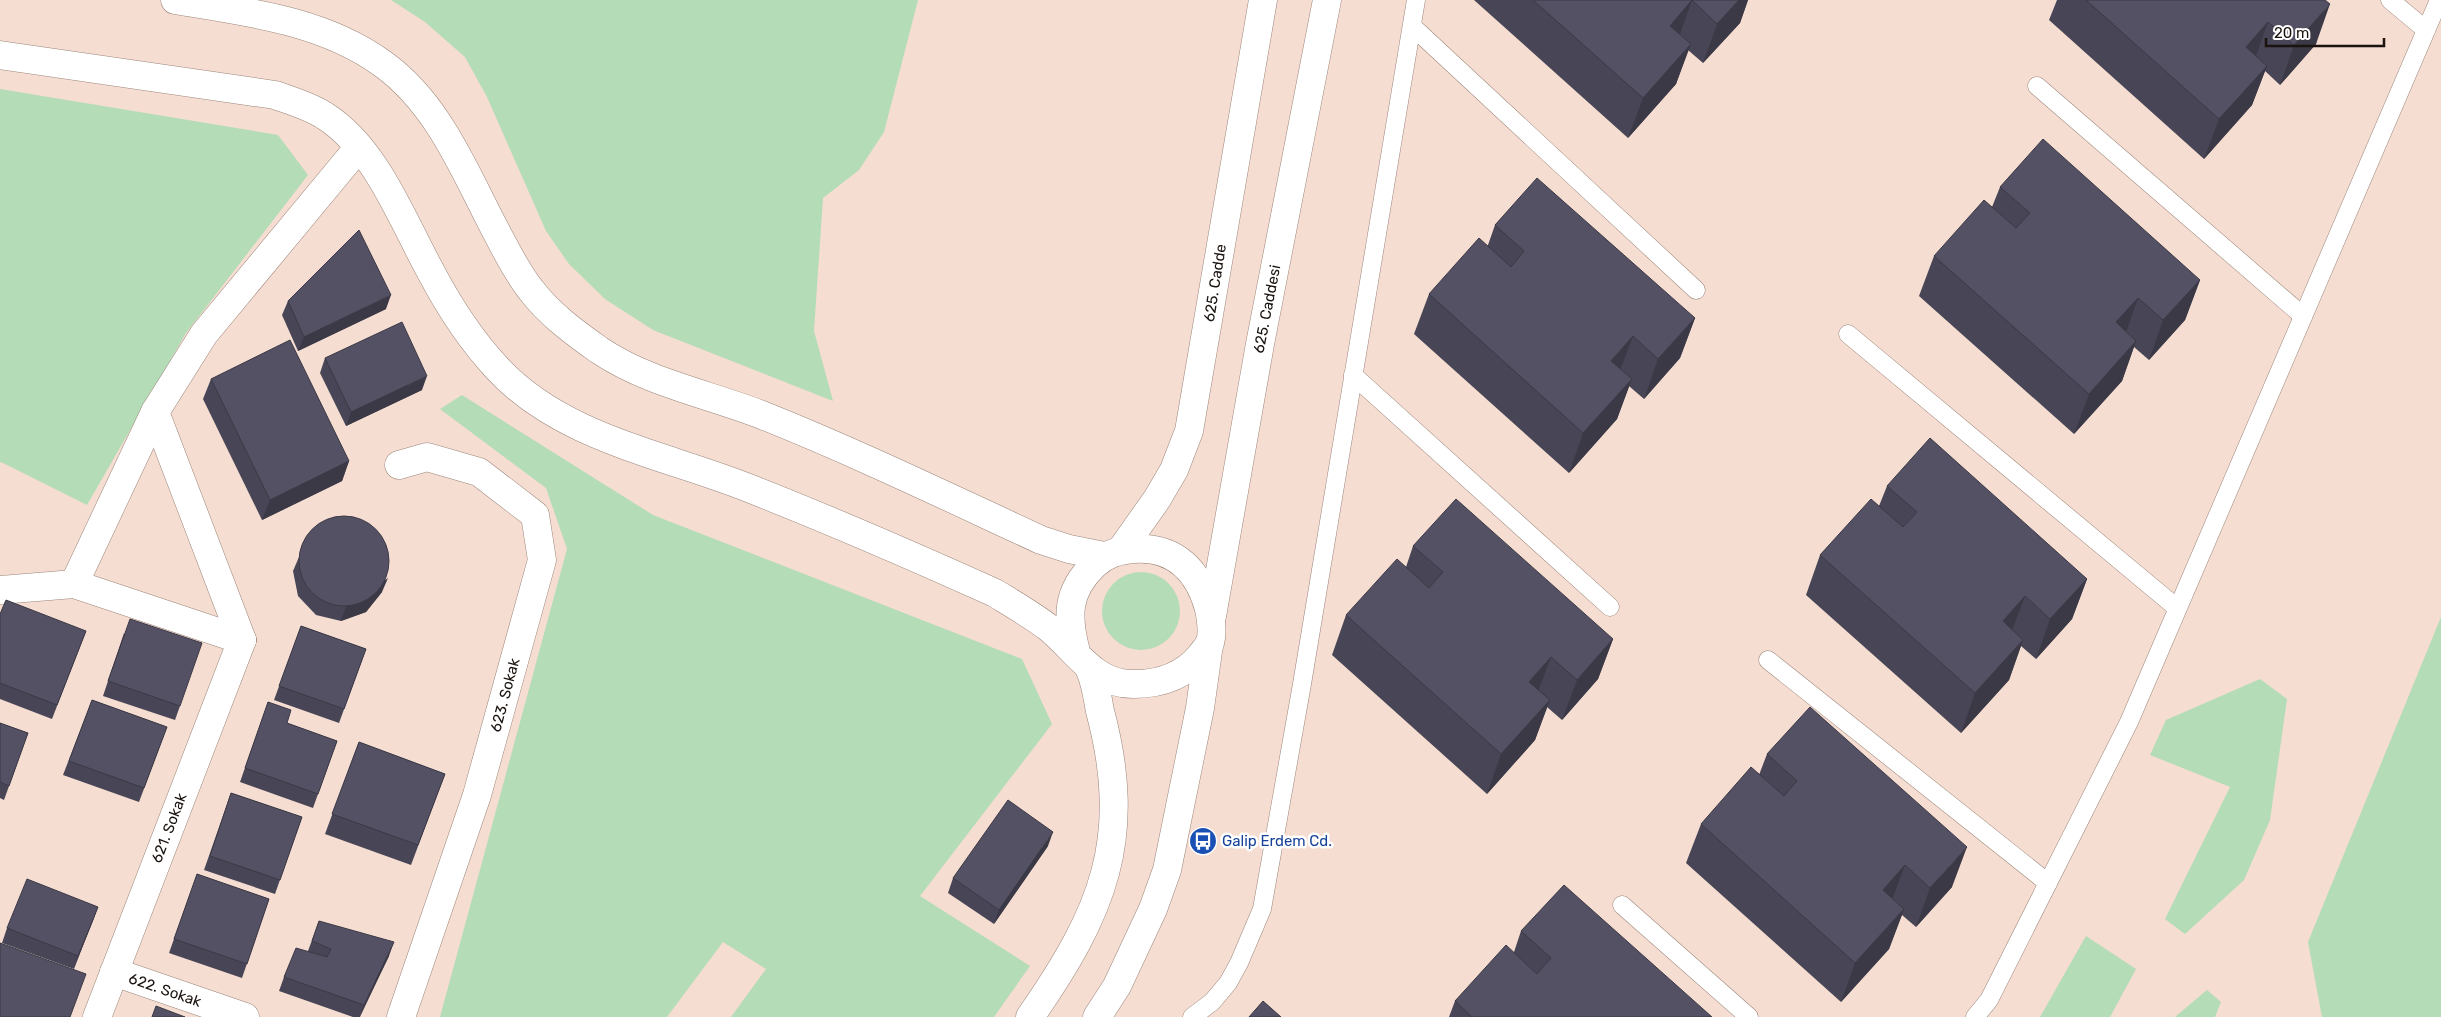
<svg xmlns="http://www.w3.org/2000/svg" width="2441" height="1017" viewBox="0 0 2441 1017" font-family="Rubik,sans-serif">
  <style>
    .green { fill: #b3dcb7 }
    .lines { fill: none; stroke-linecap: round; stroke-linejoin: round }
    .lane-casing { stroke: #9c867b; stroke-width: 19 }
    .street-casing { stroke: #9c867b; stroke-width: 29 }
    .secondary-casing { stroke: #9c867b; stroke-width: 29 }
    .lane { stroke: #fff; stroke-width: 18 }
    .street { stroke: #fff; stroke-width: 28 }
    .secondary { stroke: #fff; stroke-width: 28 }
    .wall { fill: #484656 }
    .shaded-wall { fill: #3b3946 }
    .building { fill: #545164; stroke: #3b3946 }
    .labels { text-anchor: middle; stroke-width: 5; stroke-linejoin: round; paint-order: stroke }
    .street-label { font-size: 15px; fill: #1b130f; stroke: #fff }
    .transit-label { font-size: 15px; fill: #164399; stroke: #fff; text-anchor: start }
  </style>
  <rect width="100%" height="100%" fill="#f5ddd1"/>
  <g class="green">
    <path d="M 391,0 L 918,0 L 884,132 L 859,170 L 823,198 L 814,331 L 833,401 L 653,330 L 605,299 L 569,264 L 546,231 L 487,97 L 465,57 L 425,22 Z"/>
    <path d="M 0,89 L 278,135 L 308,175 L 186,333 L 87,505 L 1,462 L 0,463 Z"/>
    <path d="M 462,395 L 653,515 L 1022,659 L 1052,724 L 920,896 L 1030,966 L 994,1017 L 731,1017 L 766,969 L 723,942 L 667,1017 L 440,1017 L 567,549 L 546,488 L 440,409 Z"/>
    <circle cx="1141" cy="611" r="39"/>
    <path d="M 2441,617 L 2441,1017 L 2322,1017 L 2308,942 Z"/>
    <path d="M 2260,679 L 2287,699 L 2270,820 L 2244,880 L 2185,934 L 2165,919 L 2230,787 L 2150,755 L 2166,720 Z"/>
    <path d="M 2086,936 L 2136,969 L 2110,1017 L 2040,1017 Z"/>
    <path d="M 2207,990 L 2221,1002 L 2215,1017 L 2175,1017 Z"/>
  </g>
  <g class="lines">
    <g class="lane-casing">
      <g id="lane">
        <path d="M 2390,0 L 2426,30"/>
        <path d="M 1412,26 L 1696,290"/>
        <path d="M 2037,86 L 2303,316"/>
        <path d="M 1848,334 L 2177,608"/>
        <path d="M 1353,375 L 1610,607"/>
        <path d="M 1768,660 L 2048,883"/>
        <path d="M 1622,905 L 1749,1017"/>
        <path d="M 1192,1017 L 1212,1002 L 1228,983 L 1239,963 L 1262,909 L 1302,684 L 1416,0"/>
        <path d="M 1975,1017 L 1989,1000 L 2129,722 L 2439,0"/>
      </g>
    </g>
    <g class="street-casing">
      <g id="street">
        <path d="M 399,465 L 427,457 L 479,472 L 535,515 L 542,560 L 477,795 L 401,1017"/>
        <path d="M 74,584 L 155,412"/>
        <path d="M 0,590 L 74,584 L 242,640"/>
        <path d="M 242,640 L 155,412 L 204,334 L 359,147"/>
        <path d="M 114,972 L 245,1017"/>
        <path d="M 97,1017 L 242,640"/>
      </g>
    </g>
    <g class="secondary-casing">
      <g id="secondary">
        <path d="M 175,0 C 246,12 323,20 383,64 C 440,105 466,175 498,235 C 508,254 518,274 531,290 C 549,314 575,333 599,350 C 648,383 708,394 762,415 C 857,453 948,497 1041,540 L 1069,549 L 1104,556"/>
        <path d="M 0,55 L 275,95 C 292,101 310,106 325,116 C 377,149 403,222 432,274 C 450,308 470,339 497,368 C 560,437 662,454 746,487 C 830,520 913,556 995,593 C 1013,604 1032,615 1049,628 C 1077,651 1094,685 1134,684 C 1160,684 1184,676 1201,655 C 1203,652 1208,647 1210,643 C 1213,633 1211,619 1209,609 C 1199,572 1176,546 1134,549 C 1118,550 1106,554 1094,565 C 1066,592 1067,617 1076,652"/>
        <path d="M 1121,550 L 1157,499 L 1174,470 L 1189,431 L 1263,0"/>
        <path d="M 1212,616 L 1260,344 L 1327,0"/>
        <path d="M 1030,1017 C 1103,912 1134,839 1100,711 C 1097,696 1096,684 1090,670"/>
        <path d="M 1097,1017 L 1117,986 L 1153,909 L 1167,870 L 1200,708 L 1209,644"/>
      </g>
    </g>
    <use href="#lane" class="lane"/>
    <use href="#street" class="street"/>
    <use href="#secondary" class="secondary"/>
  </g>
  <g class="wall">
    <path d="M 1474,0 L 1748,0 L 1740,23 L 1703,63 L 1688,50 L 1676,84 L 1628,138 Z"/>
    <path d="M 2057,0 L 2325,0 L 2316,44 L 2280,85 L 2265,71 L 2252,105 L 2204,159 L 2049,20 Z"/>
    <path d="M 2000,187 L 2200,280 L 2185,320 L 2149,360 L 2134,347 L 2122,381 L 2074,434 L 1919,296 L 1934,256 L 1992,207 Z"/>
    <path d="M 1495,225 L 1695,318 L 1680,358 L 1644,399 L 1629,386 L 1617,419 L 1569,473 L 1414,334 L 1429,294 L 1488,245 Z"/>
    <path d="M 288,301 L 386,309 L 298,351 L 282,315 Z"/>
    <path d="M 325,358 L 422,390 L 346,426 L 320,373 Z"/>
    <path d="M 211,379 L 349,461 L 342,481 L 262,520 L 203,399 Z"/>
    <path d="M 1887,486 L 2087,579 L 2072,619 L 2036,659 L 2021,646 L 2009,680 L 1961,733 L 1806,595 L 1820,555 L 1879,506 Z"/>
    <path d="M 1413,546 L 1613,639 L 1598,679 L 1562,720 L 1547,707 L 1535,740 L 1487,794 L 1332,655 L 1346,615 L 1406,567 Z"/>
    <path d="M 299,557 L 382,592 L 366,612 L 341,621 L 316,615 L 298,596 L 293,571 Z"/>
    <path d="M 0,614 L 86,631 L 52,719 L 0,699 Z"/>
    <path d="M 301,626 L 366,649 L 339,723 L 274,700 Z"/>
    <path d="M 124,633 L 180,706 L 175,720 L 103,696 Z"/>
    <path d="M 92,700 L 167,727 L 139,802 L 63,775 Z"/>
    <path d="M 268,702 L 287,723 L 337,741 L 313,808 L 240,782 Z"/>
    <path d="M 0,723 L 28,733 L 4,800 L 0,798 Z"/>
    <path d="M 359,742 L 445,774 L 411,865 L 325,834 Z"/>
    <path d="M 1767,754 L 1952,887 L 1916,927 L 1902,915 L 1889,949 L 1841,1002 L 1686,863 L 1701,824 L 1759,775 Z"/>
    <path d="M 231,793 L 302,817 L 275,894 L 204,870 Z"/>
    <path d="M 1048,846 L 994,924 L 948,893 L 953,878 Z"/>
    <path d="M 197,874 L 269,899 L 242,978 L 169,953 Z"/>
    <path d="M 98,907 L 74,969 L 2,943 L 7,928 Z"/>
    <path d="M 319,921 L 389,956 L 360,1017 L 353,1017 L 279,991 L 284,977 L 308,951 Z"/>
    <path d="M 1521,931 L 1712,1017 L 1449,1017 L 1455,1001 L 1514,952 Z"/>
  </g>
  <g class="shaded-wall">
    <path d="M 1692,0 L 1678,40 L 1670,26 Z"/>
    <path d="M 1739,0 L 1748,0 L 1740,23 L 1703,63 L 1717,24 Z"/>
    <path d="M 2330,4 L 2316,44 L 2280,85 L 2294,45 Z"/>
    <path d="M 2268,22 L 2254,62 L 2246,47 Z"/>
    <path d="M 1691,44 L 1676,84 L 1628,138 L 1643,98 Z"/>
    <path d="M 2267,66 L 2252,105 L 2204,159 L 2219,119 Z"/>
    <path d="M 2200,280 L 2185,320 L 2149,360 L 2163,320 Z"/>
    <path d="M 391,295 L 386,309 L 298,351 L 304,337 Z"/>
    <path d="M 2138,298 L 2124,338 L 2116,322 Z"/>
    <path d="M 1695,318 L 1680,358 L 1644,399 L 1658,359 Z"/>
    <path d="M 1633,336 L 1618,376 L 1611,361 Z"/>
    <path d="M 2136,341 L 2122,381 L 2074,434 L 2089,394 Z"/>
    <path d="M 427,376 L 422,390 L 346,426 L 351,412 Z"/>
    <path d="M 1632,379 L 1617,419 L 1569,473 L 1583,433 Z"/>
    <path d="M 349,461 L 342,481 L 262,520 L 270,500 Z"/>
    <path d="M 388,578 L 382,592 L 366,612 L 341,621 L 346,607 Z"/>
    <path d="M 2087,579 L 2072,619 L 2036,659 L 2050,619 Z"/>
    <path d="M 2025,596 L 2010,636 L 2003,621 Z"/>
    <path d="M 1613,639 L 1598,679 L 1562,720 L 1577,680 Z"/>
    <path d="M 2023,640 L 2009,680 L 1961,733 L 1975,693 Z"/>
    <path d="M 1551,657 L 1536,697 L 1529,682 Z"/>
    <path d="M 1550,700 L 1535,740 L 1487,794 L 1501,754 Z"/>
    <path d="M 1053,832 L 1048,846 L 994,924 L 999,910 Z"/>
    <path d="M 1967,847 L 1952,887 L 1916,927 L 1930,888 Z"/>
    <path d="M 1905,865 L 1890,905 L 1883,890 Z"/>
    <path d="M 98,907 L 93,921 L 73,970 L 78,956 Z"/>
    <path d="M 1904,909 L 1889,949 L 1841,1002 L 1855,963 Z"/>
    <path d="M 394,942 L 389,956 L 359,1017 L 364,1005 Z"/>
  </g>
  <g class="building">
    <path d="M 1533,0 L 1739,0 L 1717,24 L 1692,0 L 1670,26 L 1691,44 L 1643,98 Z"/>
    <path d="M 2086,0 L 2325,0 L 2330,4 L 2294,45 L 2268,22 L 2246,47 L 2267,66 L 2219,119 Z"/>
    <path d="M 2043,139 L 2200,280 L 2163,320 L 2138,298 L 2116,322 L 2136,341 L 2089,394 L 1934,256 L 1984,200 L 2016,228 L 2030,213 L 2000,187 Z"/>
    <path d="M 1537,178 L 1695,318 L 1658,359 L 1633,336 L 1611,361 L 1632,379 L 1583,433 L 1429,294 L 1479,238 L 1511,267 L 1524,251 L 1495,225 Z"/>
    <path d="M 359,230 L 391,295 L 304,337 L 288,301 Z"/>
    <path d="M 402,322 L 427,376 L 351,412 L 325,358 Z"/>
    <path d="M 290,340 L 349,461 L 270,500 L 211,379 Z"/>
    <path d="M 1930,438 L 2087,579 L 2050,619 L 2025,596 L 2003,621 L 2023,640 L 1975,693 L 1820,555 L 1871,499 L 1903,527 L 1917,512 L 1887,486 Z"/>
    <path d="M 1456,499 L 1613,639 L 1577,680 L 1551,657 L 1529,682 L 1550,700 L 1501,754 L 1346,615 L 1397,559 L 1429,588 L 1443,572 L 1413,546 Z"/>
    <circle cx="344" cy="561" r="45"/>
    <path d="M 6,600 L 86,631 L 57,705 L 0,683 L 0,614 Z"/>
    <path d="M 130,619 L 202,643 L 180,706 L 108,681 Z"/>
    <path d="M 301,626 L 366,649 L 344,709 L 279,686 Z"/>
    <path d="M 92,700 L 167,727 L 144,788 L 69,761 Z"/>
    <path d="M 268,702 L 291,710 L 287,723 L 337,741 L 318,794 L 245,768 Z"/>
    <path d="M 1810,707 L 1967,847 L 1930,888 L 1905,865 L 1883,890 L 1904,909 L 1855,963 L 1701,824 L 1751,767 L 1784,796 L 1797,781 L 1767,754 Z"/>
    <path d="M 0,723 L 28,733 L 9,786 L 0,782 Z"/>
    <path d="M 359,742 L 445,774 L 418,845 L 332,814 Z"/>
    <path d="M 231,793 L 302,817 L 280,880 L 210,856 Z"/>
    <path d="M 1008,800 L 1053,832 L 999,910 L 953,878 Z"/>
    <path d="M 197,874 L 269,899 L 247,964 L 174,939 Z"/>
    <path d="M 27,879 L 98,907 L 78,956 L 7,928 Z"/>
    <path d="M 1564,885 L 1712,1017 L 1472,1017 L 1455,1001 L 1506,945 L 1537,974 L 1551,958 L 1521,931 Z"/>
    <path d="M 319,921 L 394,942 L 364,1005 L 284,977 L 296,948 L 327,957 L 331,949 L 312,941 Z"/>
    <path d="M 0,943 L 86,974 L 70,1017 L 0,1017 Z"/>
    <path d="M 1263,1001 L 1281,1017 L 1249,1017 Z"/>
    <path d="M 156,1006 L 185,1017 L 152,1017 Z"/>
  </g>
  <defs>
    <g id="bus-disc" transform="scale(1.4375)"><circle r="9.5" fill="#1a4fb4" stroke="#fff"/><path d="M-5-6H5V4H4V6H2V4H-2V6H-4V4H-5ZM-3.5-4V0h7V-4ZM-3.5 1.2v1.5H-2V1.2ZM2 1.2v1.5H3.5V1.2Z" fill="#fff"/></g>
  </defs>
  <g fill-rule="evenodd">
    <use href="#bus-disc" x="1203" y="841"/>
  </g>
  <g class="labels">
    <g class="street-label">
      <text transform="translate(1215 283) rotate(-81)" y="5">625. Cadde</text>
      <text transform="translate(1267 309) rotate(-79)" y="5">625. Caddesi</text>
      <text transform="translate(505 695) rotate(-75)" y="5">623. Sokak</text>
      <text transform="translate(169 828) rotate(-69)" y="5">621. Sokak</text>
      <text transform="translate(165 990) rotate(19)" y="5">622. Sokak</text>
    </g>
    <g class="transit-label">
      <text x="1222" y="846">Galip Erdem Cd.</text>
    </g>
  </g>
  <path d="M2266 38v8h118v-8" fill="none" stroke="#1b130f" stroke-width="2.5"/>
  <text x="2274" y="38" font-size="15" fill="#1b130f" stroke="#ffffff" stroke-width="4" paint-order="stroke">20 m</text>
</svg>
